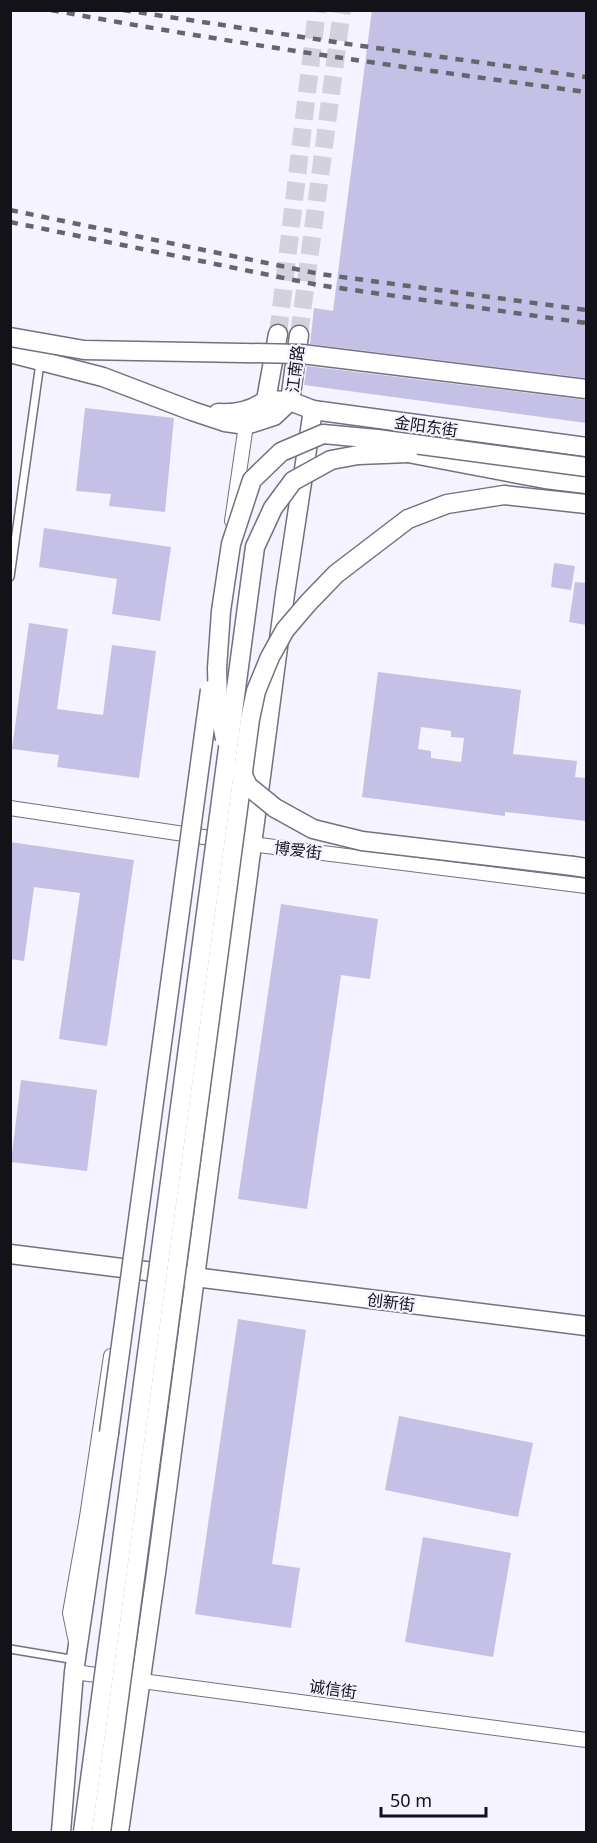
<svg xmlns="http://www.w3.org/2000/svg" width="597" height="1843" viewBox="0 0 597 1843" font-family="'Noto Sans','Noto Sans SC',sans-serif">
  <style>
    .building { fill: #c5c0e5; fill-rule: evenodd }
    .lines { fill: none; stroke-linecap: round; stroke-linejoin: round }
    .secondary-tunnel { stroke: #d2d1dc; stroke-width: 18; stroke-dasharray: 18 9; stroke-linecap: butt }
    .lane-casing { stroke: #727081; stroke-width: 10 }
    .street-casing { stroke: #727081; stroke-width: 16 }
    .secondary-casing { stroke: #727081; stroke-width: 21 }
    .lane { stroke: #fff; stroke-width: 7 }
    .street { stroke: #fff; stroke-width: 14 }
    .secondary { stroke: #fff; stroke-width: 18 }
    .rail { stroke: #65656d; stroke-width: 4.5; stroke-dasharray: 8 8; stroke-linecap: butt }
    .secondary-bridge-casing { stroke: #727081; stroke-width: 21; stroke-linecap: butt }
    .secondary-bridge { stroke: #fff; stroke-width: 18 }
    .labels { text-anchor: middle; stroke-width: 4.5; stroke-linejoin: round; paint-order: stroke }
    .street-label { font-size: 16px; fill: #121218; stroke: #f4f3ff }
  </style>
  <rect width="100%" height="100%" fill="#f4f3ff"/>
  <g class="building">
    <path d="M 372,10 L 586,10 L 586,378 L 310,344 L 314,308 L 333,311 Z"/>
    <path d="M 307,366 L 586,400 L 586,423 L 304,385 Z"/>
    <path d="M 85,408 L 174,418 L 165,512 L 109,506 L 111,494 L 76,491 Z"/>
    <path d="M 44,528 L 171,547 L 160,621 L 112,614 L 117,579 L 39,567 Z"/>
    <path d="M 554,563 L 575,566 L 571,590 L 551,587 Z"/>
    <path d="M 575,582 L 586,583 L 586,625 L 569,622 Z"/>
    <path d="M 29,623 L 68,629 L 57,709 L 103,715 L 112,645 L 156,651 L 139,778 L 57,767 L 59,755 L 12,749 Z"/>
    <path d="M 378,672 L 521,690 L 513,754 L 577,761 L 575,777 L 586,778 L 586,821 L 505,812 L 505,816 L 362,797 ZM 421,727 L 451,731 L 451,737 L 464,738 L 461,762 L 431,758 L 431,751 L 418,749 Z"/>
    <path d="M 10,842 L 134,860 L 107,1046 L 59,1039 L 80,893 L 34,887 L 24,961 L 10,959 Z"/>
    <path d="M 281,904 L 378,919 L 370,979 L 341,975 L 307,1209 L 238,1199 Z"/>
    <path d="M 21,1080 L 97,1090 L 87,1171 L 11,1162 Z"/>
    <path d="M 238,1319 L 306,1330 L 272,1564 L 300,1568 L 291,1628 L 195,1614 Z"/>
    <path d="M 399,1416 L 533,1443 L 518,1517 L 385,1490 Z"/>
    <path d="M 423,1537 L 511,1553 L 493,1657 L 405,1642 Z"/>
  </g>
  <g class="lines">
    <g class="secondary-tunnel">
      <path d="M 278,334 L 317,10"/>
      <path d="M 299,335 L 342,10"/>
    </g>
    <g class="lane-casing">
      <g id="lane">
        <path d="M 10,577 L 40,363"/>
        <path d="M 10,1649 L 76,1660"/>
      </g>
    </g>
    <g class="street-casing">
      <g id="street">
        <path d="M 232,521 L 246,425 L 243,416"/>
        <path d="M 10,808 L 224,840"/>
        <path d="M 243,843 L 586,886"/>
        <path d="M 76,1642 L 70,1613 L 87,1517 L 111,1356"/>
        <path d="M 74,1672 L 586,1740"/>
      </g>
    </g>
    <g class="secondary-casing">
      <g id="secondary">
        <path d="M 10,353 L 103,377 L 192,411 L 225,422 L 246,425 L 274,416 L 290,401 L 299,335"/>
        <path d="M 266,400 L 290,401 L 313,410 L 586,447"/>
        <path d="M 218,413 C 235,414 252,411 266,400 L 278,334"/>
        <path d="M 408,453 L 545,479 L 586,484"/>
        <path d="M 573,866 L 586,868"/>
        <path d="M 10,1254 L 586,1326"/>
        <path d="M 61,1832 L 74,1672 L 109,1433"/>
        <path d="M 119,1832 L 156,1573 L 285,594 L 313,410"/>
      </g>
    </g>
    <use href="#lane" class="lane"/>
    <use href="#street" class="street"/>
    <use href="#secondary" class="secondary"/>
    <g class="rail">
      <path d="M 51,10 C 229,43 407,68 586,92"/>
      <path d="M 123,10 L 355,45 L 586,77"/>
      <path d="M 10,210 L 320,274 L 586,310"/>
      <path d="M 10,222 L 318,285 L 586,323"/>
    </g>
    <g class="secondary-bridge-casing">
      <g id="secondary-bridge">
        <path d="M 10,337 L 84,350 L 302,354 L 586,389"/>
        <path d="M 225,739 L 218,703 L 217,668 L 221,611 L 231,544 L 252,480 L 281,452 L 323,434 L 377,439 L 586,467"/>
        <path d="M 240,769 L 248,786 L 275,808 L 313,829 L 362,841 L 573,866"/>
        <path d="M 109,1433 L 210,690"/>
        <path d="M 83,1832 L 255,547 L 273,508 L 293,481 L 331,460 L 358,455 L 408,453"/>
        <path d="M 101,1832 L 250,719 L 256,691 L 270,657 L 285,630 L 308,603 L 336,574 L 408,519 L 447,504 L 504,495 L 586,504"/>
      </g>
    </g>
    <use href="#secondary-bridge" class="secondary-bridge"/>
  </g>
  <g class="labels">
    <g class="street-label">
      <text transform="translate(295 369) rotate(-83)" y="6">江南路</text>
      <text transform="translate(426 426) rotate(8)" y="6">金阳东街</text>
      <text transform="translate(298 850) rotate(7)" y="6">博爱街</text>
      <text transform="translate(391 1302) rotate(7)" y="6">创新街</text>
      <text transform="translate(333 1689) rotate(8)" y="6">诚信街</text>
    </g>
  </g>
  <rect width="597" height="1843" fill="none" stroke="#121218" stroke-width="24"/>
  <path d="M381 1807v9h105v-9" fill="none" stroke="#121218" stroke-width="3"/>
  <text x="390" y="1807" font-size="18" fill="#121218" stroke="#f4f3ff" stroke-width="4.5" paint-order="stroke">50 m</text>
</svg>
